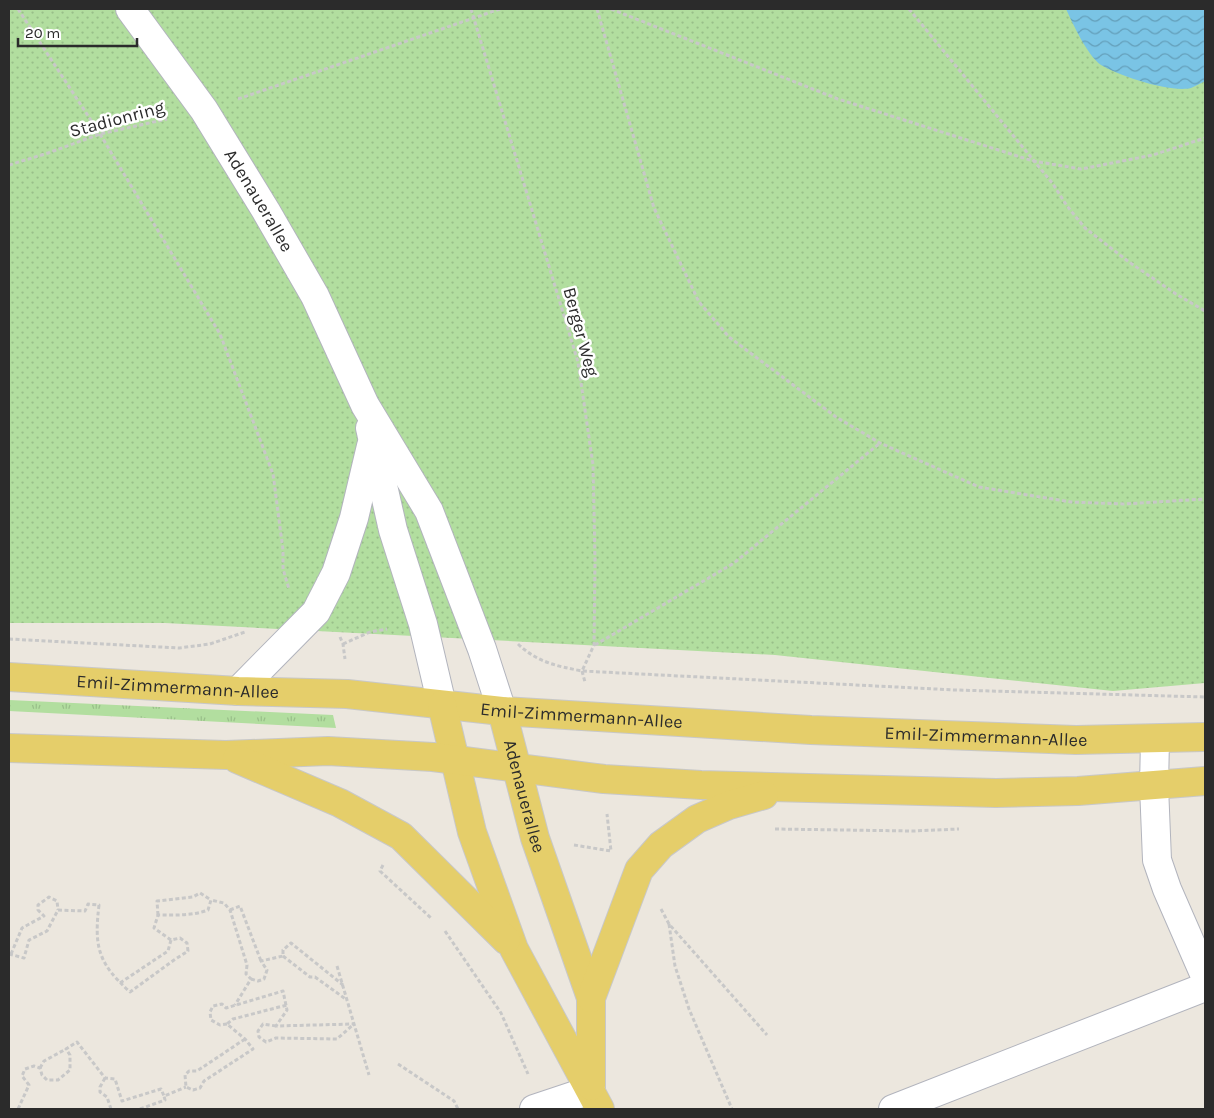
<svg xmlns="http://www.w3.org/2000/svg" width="1214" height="1118" viewBox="0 0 1214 1118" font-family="Karla,sans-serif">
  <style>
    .grass { fill: url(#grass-tufts) }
    .park { fill: url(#park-dots) }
    .water { fill: url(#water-waves) }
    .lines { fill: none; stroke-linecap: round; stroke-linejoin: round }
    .minor-casing { stroke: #b2b4bd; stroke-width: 30 }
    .major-casing { stroke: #c8c8c8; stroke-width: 30 }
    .path { stroke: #c8c8c8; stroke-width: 3; stroke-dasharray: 4 2.5; stroke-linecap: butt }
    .minor { stroke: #fff; stroke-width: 28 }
    .major { stroke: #e5ce6a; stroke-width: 28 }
    .labels { text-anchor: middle; stroke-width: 5; stroke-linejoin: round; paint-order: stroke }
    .street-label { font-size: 18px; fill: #2b2b2b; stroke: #fff }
  </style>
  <defs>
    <pattern id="grass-tufts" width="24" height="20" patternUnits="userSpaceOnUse" patternTransform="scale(1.25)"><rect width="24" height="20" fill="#b2de9f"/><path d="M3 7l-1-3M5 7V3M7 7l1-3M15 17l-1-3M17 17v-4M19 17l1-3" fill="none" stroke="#99bf89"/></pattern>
    <pattern id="park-dots" width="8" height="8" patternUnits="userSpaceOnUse" patternTransform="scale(1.25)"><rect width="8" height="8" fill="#b2de9f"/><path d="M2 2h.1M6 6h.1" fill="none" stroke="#99bf89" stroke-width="1.8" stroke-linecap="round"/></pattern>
    <pattern id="water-waves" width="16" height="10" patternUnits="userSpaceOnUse" patternTransform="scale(1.25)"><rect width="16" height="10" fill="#7ac4e5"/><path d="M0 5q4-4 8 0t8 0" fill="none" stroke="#649fba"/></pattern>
  </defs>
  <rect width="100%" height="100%" fill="#ece7de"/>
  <path class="grass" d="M 9,700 L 333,715 L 336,728 L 9,711 Z"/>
  <path class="park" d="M 9,9 L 1205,9 L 1205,683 L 1113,691 L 775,655 L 165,623 L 9,623 Z"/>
  <path class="water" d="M 1066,9 L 1205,9 L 1205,81 C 1201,83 1196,86 1191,88 C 1171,93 1119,76 1101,65 C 1087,55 1073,24 1066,9 Z"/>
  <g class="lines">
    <g class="minor-casing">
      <g id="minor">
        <path id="s1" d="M 130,9 L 204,110 L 266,211 L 315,296 L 365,405 L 429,511 L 482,649 L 502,711"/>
        <path d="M 370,428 L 393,530 L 423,624 L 442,705"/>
        <path d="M 238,691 L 316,612 L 336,573 L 354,518 L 371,446"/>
        <path d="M 1155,740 L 1154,786 L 1157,860 L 1167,889 L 1205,976"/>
        <path d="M 534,1109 L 591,1090"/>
        <path d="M 893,1109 L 1205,987"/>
      </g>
    </g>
    <g class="major-casing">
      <g id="major">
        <path id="s2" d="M 9,677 L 238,691 L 347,694 L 502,711 L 811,730 L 1076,740 L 1205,737"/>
        <path d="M 442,705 L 472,832 L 514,949 L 600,1109"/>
        <path id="s3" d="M 502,711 L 535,838 L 591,998 L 591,1086"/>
        <path d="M 9,748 L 226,755 L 328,751 L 433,757 L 604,779 L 701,785 L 996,793 L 1078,791 L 1205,781"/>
        <path d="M 237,759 L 340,803 L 401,836 L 506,940"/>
        <path d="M 591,998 L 639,870 L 661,845 L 697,819 L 729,805 L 764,795"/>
      </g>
    </g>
    <g class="path">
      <path d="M 18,9 L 100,134 L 220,334 L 273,474 L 283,550 L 283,569 L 289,589"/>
      <path d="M 471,9 L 578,362 L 593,465 L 595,561 L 594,645 L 582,671"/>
      <path d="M 597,9 L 654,208 L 699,302 L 729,337 L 836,417 L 880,443 L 979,487 L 1071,502 L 1124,504 L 1205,499"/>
      <path d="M 611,9 L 838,99 L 1033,161 L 1081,169 L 1153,155 L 1205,138"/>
      <path d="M 909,9 L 1053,184 L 1067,206 L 1085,228 L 1129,262 L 1176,294 L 1205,311"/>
      <path d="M 238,99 L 500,9"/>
      <path d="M 9,165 L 48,153 L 100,134 L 167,119"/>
      <path d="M 340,637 L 343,644 L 345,659"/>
      <path d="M 9,639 L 179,648 L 210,644 L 245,632"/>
      <path d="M 343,644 L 370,632 L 387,629"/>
      <path d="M 518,644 C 537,662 556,666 582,671 L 955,690 L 1205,697"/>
      <path d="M 595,645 L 734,563 L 880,443"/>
      <path d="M 582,671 L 585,682"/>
      <path d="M 775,829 L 913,831 L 959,829"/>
      <path d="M 574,845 L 611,851 L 607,814"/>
      <path d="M 383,865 L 380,871 L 431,918"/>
      <path d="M 661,909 L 669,924 L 767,1035"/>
      <path d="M 230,910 L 240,906 L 261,961"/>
      <path d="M 158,915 L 157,901 L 193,897 L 200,893 L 211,900"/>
      <path d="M 669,924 L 675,966 L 689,1009 L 732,1109"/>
      <path d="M 445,931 L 501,1013 L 528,1074"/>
      <path d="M 171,940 L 154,928 L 158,915 C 175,915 192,916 208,910 L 211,900 L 224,903 L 230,910 L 247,965 L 246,974 L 251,979 L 235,1005"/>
      <path d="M 9,954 L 24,958 L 29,940 L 47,931 L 58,910 L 85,911 L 88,904 L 99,905 C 94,947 98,963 130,992 L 174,960 L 188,951 L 187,943 L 180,938 L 171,940 L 168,951 L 120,983"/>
      <path d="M 11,954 L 22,928 L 44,916 L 38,910 L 38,905 L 49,897 L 57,901 L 58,910"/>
      <path d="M 283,956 L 310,977 L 315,977 L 347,1000"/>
      <path d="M 337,966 L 369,1075"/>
      <path d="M 251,979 L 258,981 L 264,979 L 267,970 L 261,961 L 283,956 L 283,950 L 291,943 L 343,985"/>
      <path d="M 227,1024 L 220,1025 L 211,1020 L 210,1012 L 213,1006 L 222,1004 L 226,1008 L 283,991 L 287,1010 L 276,1026 L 354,1024"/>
      <path d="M 276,1026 L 263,1024 L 258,1031 L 259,1037 L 266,1042 L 276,1038 L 337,1039 L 354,1024"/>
      <path d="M 245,1039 L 197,1071 L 189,1071 L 185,1075 L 186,1087 L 193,1090 L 200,1088 L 204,1081 L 253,1049 L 245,1039 L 227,1024 L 233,1019 L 287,1005"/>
      <path d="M 398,1064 L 454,1101 L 458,1109"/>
      <path d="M 40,1068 L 44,1061 L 66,1049"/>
      <path d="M 105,1078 L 100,1087 L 100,1092 L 107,1097 L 111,1109"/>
      <path d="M 18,1109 L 29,1085 L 22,1076 L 25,1069 L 34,1066 L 40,1068 L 42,1075 L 47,1080 L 58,1080 L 70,1070 L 70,1055 L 66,1049 L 77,1042 L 105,1078 L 115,1079 L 122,1101 L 161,1089 L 164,1096 L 186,1087"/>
      <path d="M 140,1109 L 165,1100 L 164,1096"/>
    </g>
    <use href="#minor" class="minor"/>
    <use href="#major" class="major"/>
  </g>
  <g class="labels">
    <g class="street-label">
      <text transform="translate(117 119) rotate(-15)" y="6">Stadionring</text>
      <text dy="6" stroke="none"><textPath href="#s1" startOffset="231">Adenauerallee</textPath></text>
      <text transform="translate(581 332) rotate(75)" y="6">Berger Weg</text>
      <text dy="6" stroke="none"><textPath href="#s2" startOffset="169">Emil-Zimmermann-Allee</textPath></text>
      <text dy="6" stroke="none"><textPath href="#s2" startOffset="574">Emil-Zimmermann-Allee</textPath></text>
      <text dy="6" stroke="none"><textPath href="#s2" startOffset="979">Emil-Zimmermann-Allee</textPath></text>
      <text dy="6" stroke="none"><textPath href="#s3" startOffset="88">Adenauerallee</textPath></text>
    </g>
  </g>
  <rect width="1214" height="1118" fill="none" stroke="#2b2b2b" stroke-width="20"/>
  <path d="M18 38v8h119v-8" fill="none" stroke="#2b2b2b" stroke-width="2.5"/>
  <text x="25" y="38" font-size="15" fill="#2b2b2b" stroke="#ffffff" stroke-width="4" paint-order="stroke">20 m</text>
</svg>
